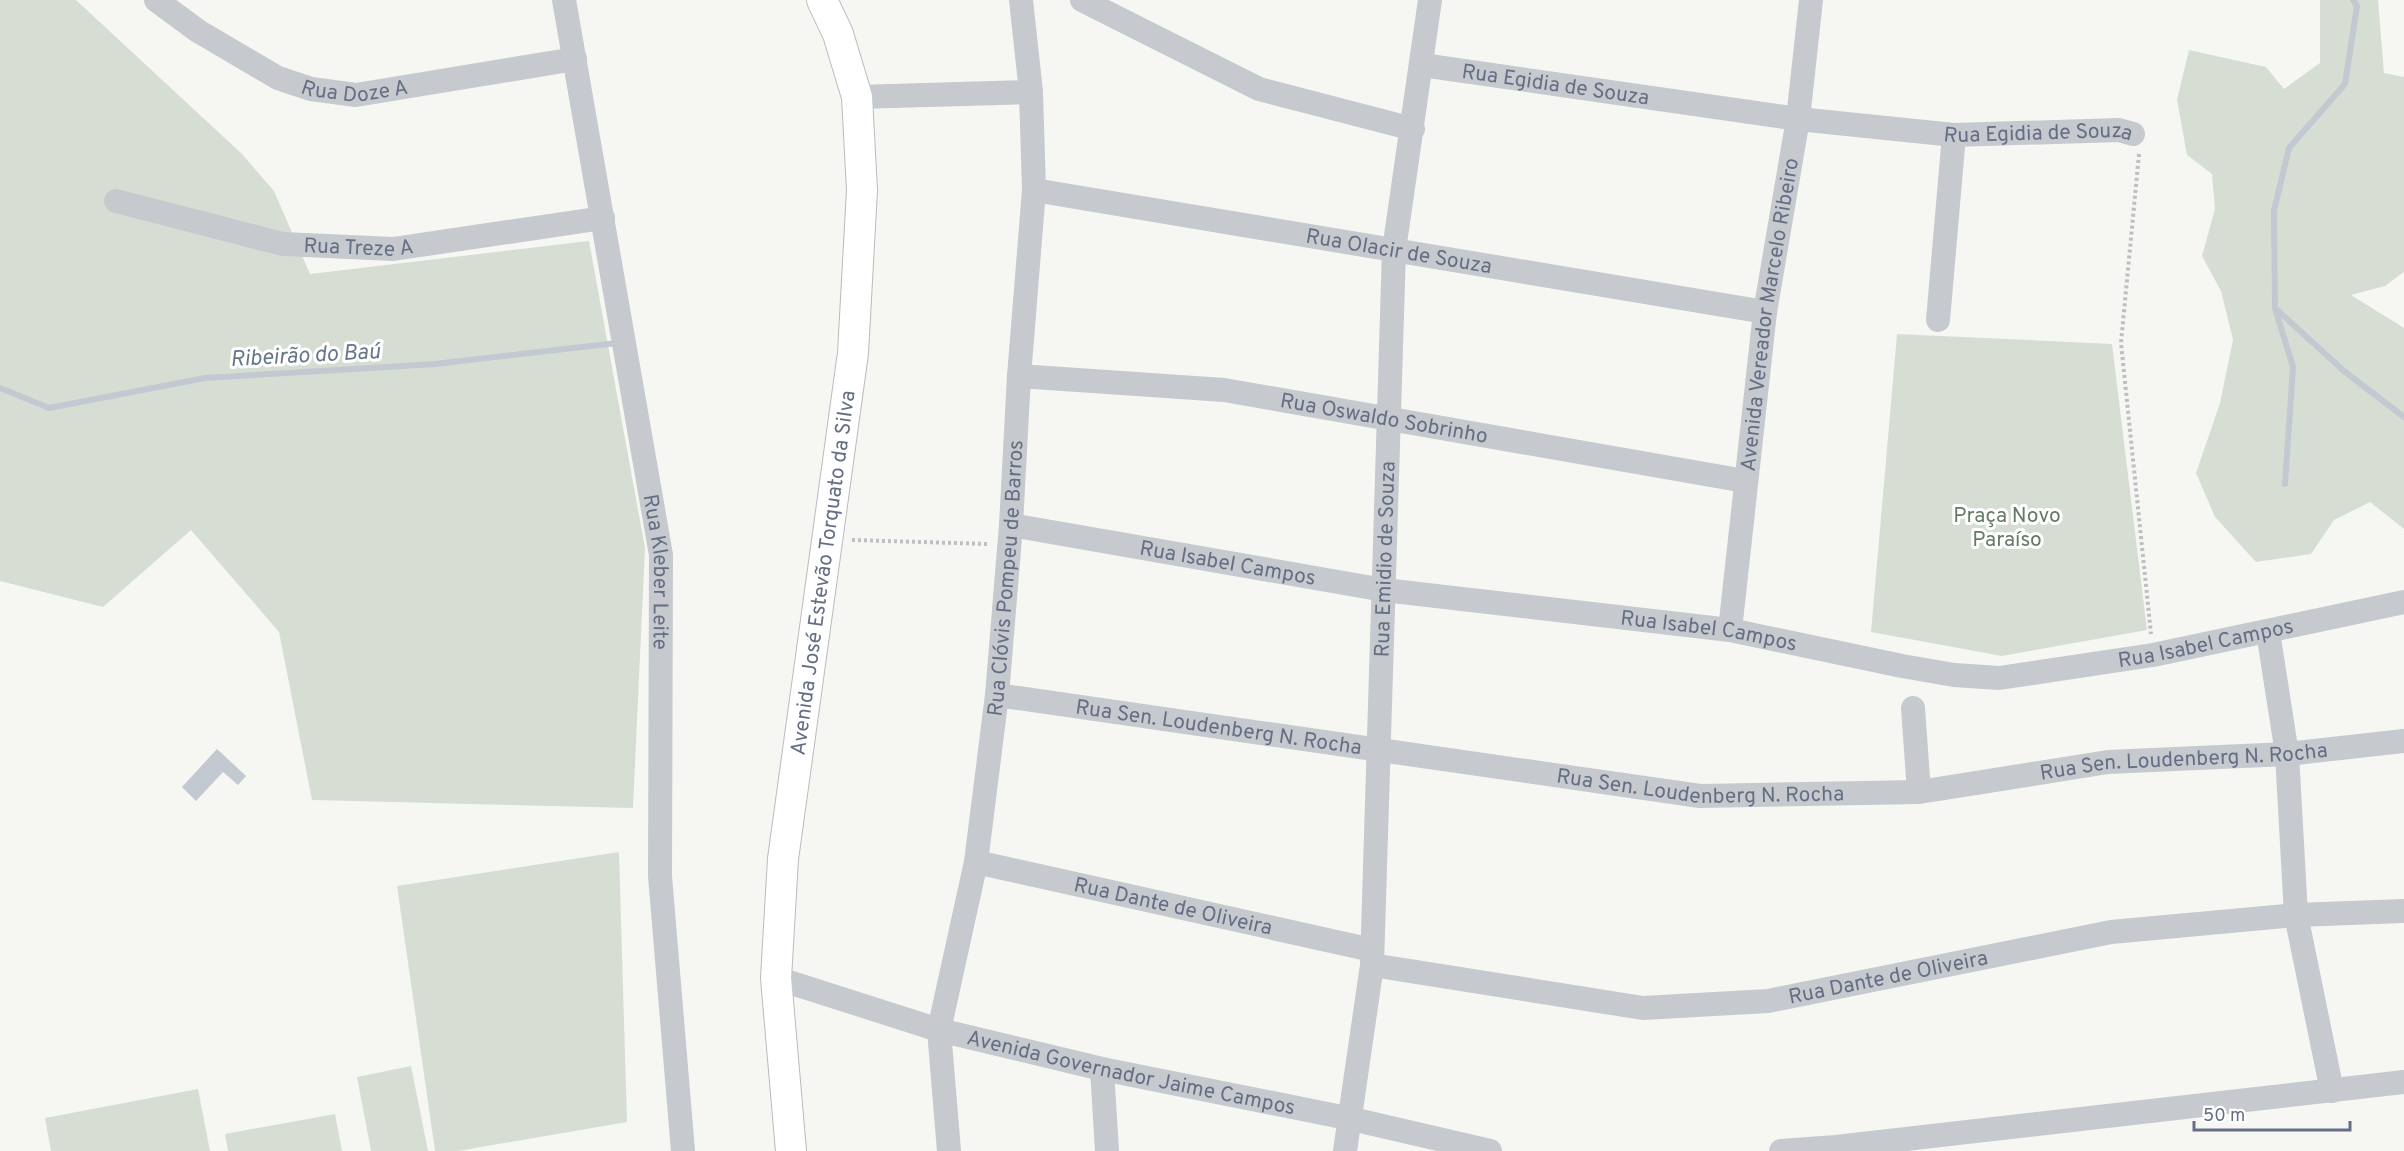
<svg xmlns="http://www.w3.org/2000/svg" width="2404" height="1151" viewBox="0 0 2404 1151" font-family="Overpass,sans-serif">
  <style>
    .green { fill: #d6ded4 }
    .water { fill: #c2c9d1 }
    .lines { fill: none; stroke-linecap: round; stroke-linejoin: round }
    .stream { stroke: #c2c9d1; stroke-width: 6 }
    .major-casing { stroke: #b9bbc0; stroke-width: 32 }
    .path { stroke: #bdbfc2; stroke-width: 4; stroke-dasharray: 3 3; stroke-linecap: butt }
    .minor { stroke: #c6c9cd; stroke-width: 24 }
    .major { stroke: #fff; stroke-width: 30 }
    .labels { text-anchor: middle; stroke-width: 6; stroke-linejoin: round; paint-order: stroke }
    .street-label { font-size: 21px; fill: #646f85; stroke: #fff }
    .park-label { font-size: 21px; fill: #647c64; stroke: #fff }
    .water-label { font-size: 22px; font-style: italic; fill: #657789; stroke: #fff }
  </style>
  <rect width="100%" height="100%" fill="#f6f7f3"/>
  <g class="green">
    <path d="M 0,0 L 76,0 L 242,154 L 274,191 L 310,274 L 589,241 L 645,548 L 633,808 L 312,800 L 279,632 L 191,530 L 103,607 L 0,581 Z"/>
    <path d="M 2320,0 L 2378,0 L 2384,73 L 2404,77 L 2404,272 L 2385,286 L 2351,295 L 2404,328 L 2404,529 L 2370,502 L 2334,520 L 2311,554 L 2256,562 L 2215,517 L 2196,473 L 2220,403 L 2233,340 L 2221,291 L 2202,256 L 2215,209 L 2212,174 L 2187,155 L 2177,100 L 2189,50 L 2266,67 L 2284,89 L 2320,63 Z"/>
    <path d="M 1897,334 L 2112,344 L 2147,630 L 2002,656 L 1871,632 Z"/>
    <path d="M 619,852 L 627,1122 L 458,1151 L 435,1151 L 397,886 Z"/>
    <path d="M 411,1066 L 428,1151 L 371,1151 L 357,1077 Z"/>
    <path d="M 198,1089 L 210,1151 L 51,1151 L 45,1118 Z"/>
    <path d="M 335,1114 L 342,1151 L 228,1151 L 225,1134 Z"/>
  </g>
  <path class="water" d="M 217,749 L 246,776 L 238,785 L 223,772 L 196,801 L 182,787 Z"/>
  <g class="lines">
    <g class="stream">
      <path d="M 2276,309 L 2344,371 L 2404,417"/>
      <path d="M 0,388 L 49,408 L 205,378 L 435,364 L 617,343"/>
      <path d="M 2285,484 L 2293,367 L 2275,308 L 2274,211 L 2289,148 L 2345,84 L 2357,6 L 2353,0"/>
    </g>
    <g class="major-casing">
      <g id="major">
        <path id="s15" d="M 791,1151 L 776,978 L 783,859 L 853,353 L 862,190 L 857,97 L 838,34 L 822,0"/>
      </g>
    </g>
    <g class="path">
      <path d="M 2139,154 L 2121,343 L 2151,634"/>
      <path d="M 852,540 L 988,544"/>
    </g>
    <g class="minor">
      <path id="s1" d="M 156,0 L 198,31 L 278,78 L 311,89 L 356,95 L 575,59"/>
      <path id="s2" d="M 564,0 L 661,555 L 660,876 L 683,1151"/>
      <path d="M 1082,0 L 1259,89 L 1413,129"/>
      <path id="s3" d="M 1422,65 L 1798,119 L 1954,135 L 2119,130 L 2133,134"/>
      <path d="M 857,97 L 1031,92"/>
      <path id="s4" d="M 1034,190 L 1765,312"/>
      <path id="s5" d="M 116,201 L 283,244 L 393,249 L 603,218"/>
      <path d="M 1938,320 L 1954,135"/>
      <path id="s6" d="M 1019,376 L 1224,390 L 1745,481"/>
      <path id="s7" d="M 1011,525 L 1384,590 L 1730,630 L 1902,666 L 1954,675 L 1999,678 L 2153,655 L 2404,602"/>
      <path id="s8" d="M 1730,630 L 1765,312 L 1798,119 L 1811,0"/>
      <path d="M 2268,632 L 2287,754 L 2296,915 L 2332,1091"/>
      <path id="s9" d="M 997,695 L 1700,796 L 1919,792 L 2108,762 L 2287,754 L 2404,741"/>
      <path d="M 1913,708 L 1919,792"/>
      <path id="s10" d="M 976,862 L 1372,950"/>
      <path id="s11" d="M 1372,965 L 1643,1008 L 1768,1001 L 2111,932 L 2296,915 L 2404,911"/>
      <path id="s12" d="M 776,978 L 939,1030 L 1102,1069 L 1352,1119 L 1490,1151"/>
      <path d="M 1102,1069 L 1107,1151"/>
      <path id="s13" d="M 949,1151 L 939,1030 L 976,862 L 997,695 L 1011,525 L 1019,376 L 1034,190 L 1031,92 L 1021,0"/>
      <path id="s14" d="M 1345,1151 L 1372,965 L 1394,250 L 1430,0"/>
      <path d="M 1781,1151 L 1836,1147 L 2404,1082"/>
    </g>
    <use href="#major" class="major"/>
  </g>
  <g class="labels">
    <g class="street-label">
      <text dy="7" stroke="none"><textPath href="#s1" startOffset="224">Rua Doze A</textPath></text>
      <text dy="7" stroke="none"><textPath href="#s3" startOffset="135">Rua Egidia de Souza</textPath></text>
      <text dy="7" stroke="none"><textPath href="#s3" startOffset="621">Rua Egidia de Souza</textPath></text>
      <text dy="7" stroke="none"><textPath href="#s5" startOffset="248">Rua Treze A</textPath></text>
      <text dy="7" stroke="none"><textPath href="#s4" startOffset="370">Rua Olacir de Souza</textPath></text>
      <text dy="7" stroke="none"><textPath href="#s8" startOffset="318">Avenida Vereador Marcelo Ribeiro</textPath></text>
      <text dy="7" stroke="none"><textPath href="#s6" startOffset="368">Rua Oswaldo Sobrinho</textPath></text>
      <text dy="7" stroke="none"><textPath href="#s14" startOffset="594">Rua Emidio de Souza</textPath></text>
      <text dy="7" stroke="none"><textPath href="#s7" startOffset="220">Rua Isabel Campos</textPath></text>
      <text dy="7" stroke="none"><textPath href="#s2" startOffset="580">Rua Kleber Leite</textPath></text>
      <text dy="7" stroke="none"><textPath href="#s15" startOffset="582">Avenida José Estevão Torquato da Silva</textPath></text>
      <text dy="7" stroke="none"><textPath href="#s13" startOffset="579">Rua Clóvis Pompeu de Barros</textPath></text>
      <text dy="7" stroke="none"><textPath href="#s7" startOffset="706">Rua Isabel Campos</textPath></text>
      <text dy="7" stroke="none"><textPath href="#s7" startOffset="1210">Rua Isabel Campos</textPath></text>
      <text dy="7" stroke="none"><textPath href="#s9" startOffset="224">Rua Sen. Loudenberg N. Rocha</textPath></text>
      <text dy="7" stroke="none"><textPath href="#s9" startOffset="1196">Rua Sen. Loudenberg N. Rocha</textPath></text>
      <text dy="7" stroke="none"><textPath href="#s9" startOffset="710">Rua Sen. Loudenberg N. Rocha</textPath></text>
      <text dy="7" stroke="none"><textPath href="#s10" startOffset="202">Rua Dante de Oliveira</textPath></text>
      <text dy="7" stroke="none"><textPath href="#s11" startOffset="522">Rua Dante de Oliveira</textPath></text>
      <text dy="7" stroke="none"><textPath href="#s12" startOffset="368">Avenida Governador Jaime Campos</textPath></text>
    </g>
    <g class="park-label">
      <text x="2007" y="522">Praça Novo<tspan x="2007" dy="24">Paraíso</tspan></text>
    </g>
    <g class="water-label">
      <text transform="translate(305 354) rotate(-3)" y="8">Ribeirão do Baú</text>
    </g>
  </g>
  <path d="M2194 1121v9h156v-9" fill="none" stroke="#646f85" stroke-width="3"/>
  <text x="2203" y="1121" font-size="18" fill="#646f85" stroke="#ffffff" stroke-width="4.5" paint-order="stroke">50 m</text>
</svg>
